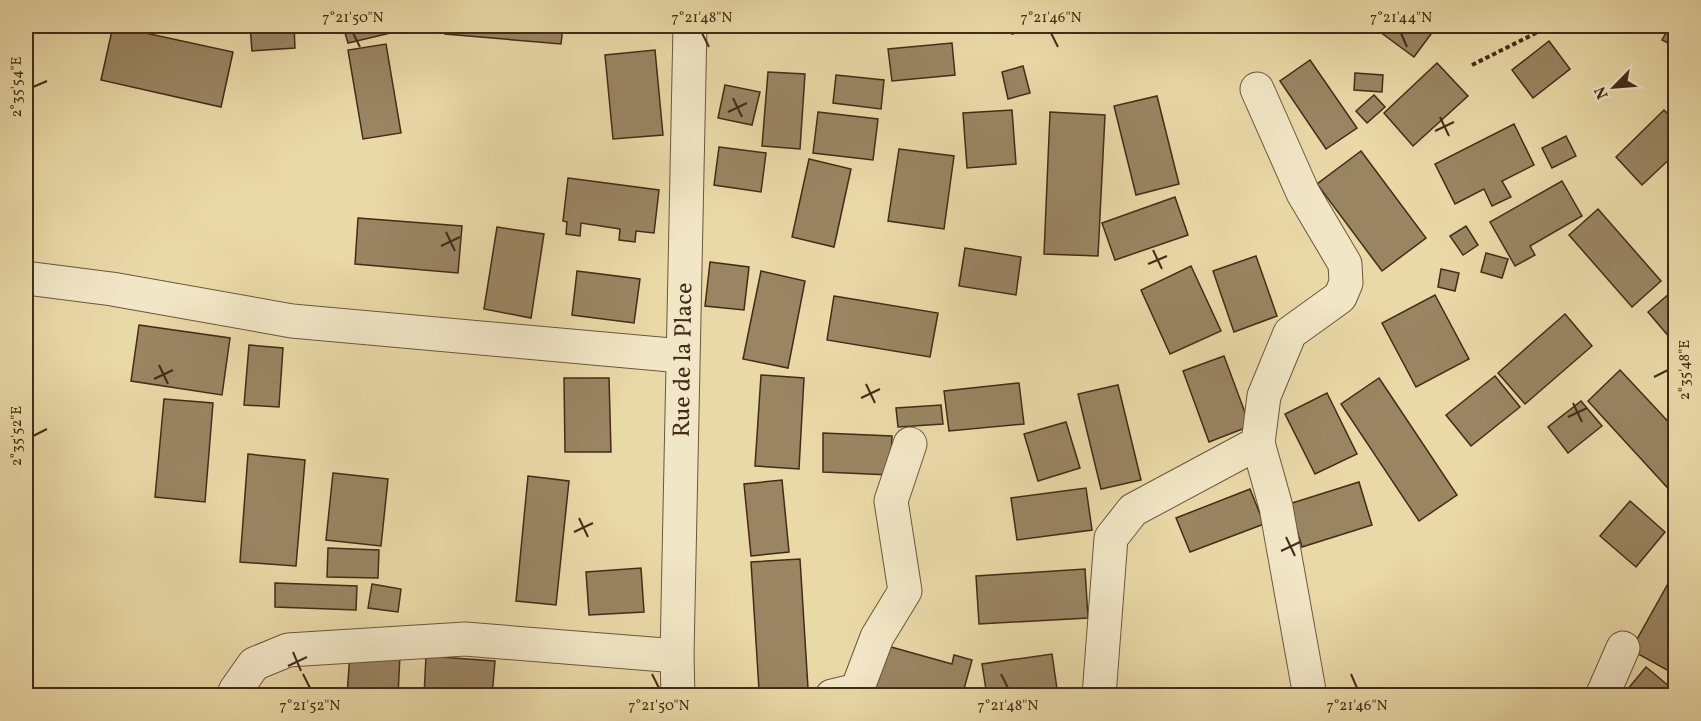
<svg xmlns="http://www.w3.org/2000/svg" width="1701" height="721" viewBox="0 0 1701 721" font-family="Vollkorn,serif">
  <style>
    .building { fill: #998562; stroke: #432b17; stroke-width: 1.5 }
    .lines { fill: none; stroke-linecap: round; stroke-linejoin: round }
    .minor-casing { stroke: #6c563b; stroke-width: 35 }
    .path { stroke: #432b17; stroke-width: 4; stroke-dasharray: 4.5 3; stroke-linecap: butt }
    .minor { stroke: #f1e6c6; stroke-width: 33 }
    .ticks { fill: none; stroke: #432b17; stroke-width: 2 }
    .labels { text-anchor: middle; stroke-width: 4.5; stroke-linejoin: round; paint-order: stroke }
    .street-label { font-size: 24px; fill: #432b17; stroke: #f1e6c6 }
    .neatline { fill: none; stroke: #432b17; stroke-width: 2 }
    .ticks-label { font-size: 15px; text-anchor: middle; fill: #432b17 }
  </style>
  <rect width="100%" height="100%" fill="#e9d9a7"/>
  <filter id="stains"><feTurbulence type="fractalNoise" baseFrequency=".00333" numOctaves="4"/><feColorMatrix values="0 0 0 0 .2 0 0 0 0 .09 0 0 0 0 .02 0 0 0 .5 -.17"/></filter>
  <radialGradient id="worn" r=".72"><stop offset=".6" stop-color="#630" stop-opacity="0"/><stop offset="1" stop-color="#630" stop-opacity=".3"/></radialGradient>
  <g class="building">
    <path d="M 113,26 L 233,52 L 221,107 L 101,80 Z"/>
    <path d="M 250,26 L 294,26 L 295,48 L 252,51 Z"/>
    <path d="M 343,26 L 397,26 L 399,31 L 348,43 Z"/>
    <path d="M 446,26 L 563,26 L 561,44 L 445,34 Z"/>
    <path d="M 1010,26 L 1042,26 L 1012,34 Z"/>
    <path d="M 1372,26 L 1437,26 L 1414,57 Z"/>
    <path d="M 1670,26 L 1676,26 L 1676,47 L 1662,40 Z"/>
    <path d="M 1549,41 L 1570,69 L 1533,98 L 1512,70 Z"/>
    <path d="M 952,43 L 955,75 L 892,81 L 888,49 Z"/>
    <path d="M 386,44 L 401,133 L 363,139 L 348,50 Z"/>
    <path d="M 655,50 L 663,135 L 613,139 L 605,55 Z"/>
    <path d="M 1310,60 L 1357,128 L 1326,149 L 1280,81 Z"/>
    <path d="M 1437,63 L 1468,96 L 1413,146 L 1384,113 Z"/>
    <path d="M 1023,66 L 1030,93 L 1008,99 L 1002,72 Z"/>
    <path d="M 768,72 L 805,74 L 800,149 L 762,146 Z"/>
    <path d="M 1355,73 L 1383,75 L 1382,92 L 1354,90 Z"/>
    <path d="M 836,75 L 884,80 L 881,109 L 833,103 Z"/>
    <path d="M 725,85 L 760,92 L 752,125 L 718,118 Z"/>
    <path d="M 1374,95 L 1385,107 L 1367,123 L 1356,111 Z"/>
    <path d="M 1157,96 L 1179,184 L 1136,195 L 1114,106 Z"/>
    <path d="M 1012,110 L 1016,164 L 967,168 L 963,113 Z"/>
    <path d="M 1664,110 L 1676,122 L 1676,153 L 1642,185 L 1616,157 Z"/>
    <path d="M 818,112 L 878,119 L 873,160 L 813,153 Z"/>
    <path d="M 1050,112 L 1105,115 L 1098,256 L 1044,254 Z"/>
    <path d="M 1514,124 L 1534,165 L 1502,181 L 1511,197 L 1492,206 L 1484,189 L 1455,204 L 1435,164 Z"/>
    <path d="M 1566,136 L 1576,156 L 1552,168 L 1542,148 Z"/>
    <path d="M 719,147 L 766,153 L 761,192 L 714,185 Z"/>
    <path d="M 899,149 L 954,156 L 944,229 L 888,221 Z"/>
    <path d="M 1361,151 L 1426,238 L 1382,271 L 1317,184 Z"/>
    <path d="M 809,159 L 851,169 L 834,247 L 792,237 Z"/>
    <path d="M 568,178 L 659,190 L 654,233 L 636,231 L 635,242 L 619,240 L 620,229 L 581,223 L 580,236 L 566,234 L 567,222 L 563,221 Z"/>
    <path d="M 1562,181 L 1582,216 L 1530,246 L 1535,255 L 1515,266 L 1490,222 Z"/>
    <path d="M 1175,197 L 1188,235 L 1115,260 L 1102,223 Z"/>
    <path d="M 1598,209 L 1661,281 L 1632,307 L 1569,235 Z"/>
    <path d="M 358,218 L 462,226 L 458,273 L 355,264 Z"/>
    <path d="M 1466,226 L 1478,245 L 1463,255 L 1450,236 Z"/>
    <path d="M 497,227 L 544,234 L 531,318 L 484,309 Z"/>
    <path d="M 965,248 L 1021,257 L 1016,295 L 959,286 Z"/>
    <path d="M 1486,253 L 1508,259 L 1502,278 L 1481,272 Z"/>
    <path d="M 1256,256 L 1277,316 L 1234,332 L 1213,271 Z"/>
    <path d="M 710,262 L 749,267 L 744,310 L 705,306 Z"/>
    <path d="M 1191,266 L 1221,331 L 1170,354 L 1141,290 Z"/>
    <path d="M 1441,269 L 1459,273 L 1455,291 L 1438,287 Z"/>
    <path d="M 577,271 L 640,279 L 634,323 L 572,315 Z"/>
    <path d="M 761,271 L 805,281 L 788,368 L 743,359 Z"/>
    <path d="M 1676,288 L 1676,345 L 1648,312 Z"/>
    <path d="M 1435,295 L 1469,359 L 1416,387 L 1382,323 Z"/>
    <path d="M 834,296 L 938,313 L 930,357 L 827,340 Z"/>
    <path d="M 1565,314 L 1592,346 L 1525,404 L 1498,373 Z"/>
    <path d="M 139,325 L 230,338 L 222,395 L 131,381 Z"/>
    <path d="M 249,345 L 283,348 L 279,407 L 244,405 Z"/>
    <path d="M 1224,356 L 1250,426 L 1209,442 L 1183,371 Z"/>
    <path d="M 1620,370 L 1676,430 L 1676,497 L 1588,401 Z"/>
    <path d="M 761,375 L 804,378 L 799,469 L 755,466 Z"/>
    <path d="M 1495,376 L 1520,407 L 1471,446 L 1446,415 Z"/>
    <path d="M 564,378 L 609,378 L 611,452 L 565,452 Z"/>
    <path d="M 1379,378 L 1457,495 L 1419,521 L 1341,404 Z"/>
    <path d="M 1019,383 L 1024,424 L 949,431 L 944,391 Z"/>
    <path d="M 1118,385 L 1141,480 L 1101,489 L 1078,394 Z"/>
    <path d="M 1327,393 L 1357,454 L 1315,474 L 1285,414 Z"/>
    <path d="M 164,399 L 213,403 L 205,502 L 155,497 Z"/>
    <path d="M 1581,401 L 1602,426 L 1568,453 L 1548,427 Z"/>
    <path d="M 941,405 L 943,424 L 898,427 L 896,408 Z"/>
    <path d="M 1066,422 L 1080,468 L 1038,481 L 1024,434 Z"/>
    <path d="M 823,433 L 892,436 L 890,475 L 823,472 Z"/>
    <path d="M 248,454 L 305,460 L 296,566 L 240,562 Z"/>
    <path d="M 333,473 L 388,479 L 381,546 L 326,540 Z"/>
    <path d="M 528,476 L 569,481 L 556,605 L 516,601 Z"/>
    <path d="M 782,480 L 789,552 L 751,556 L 744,484 Z"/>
    <path d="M 1359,482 L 1372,525 L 1302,547 L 1289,504 Z"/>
    <path d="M 1086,488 L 1092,530 L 1017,540 L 1011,498 Z"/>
    <path d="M 1250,489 L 1264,524 L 1190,552 L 1176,518 Z"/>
    <path d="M 1630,501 L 1665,532 L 1636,567 L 1600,536 Z"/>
    <path d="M 328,548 L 379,550 L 378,578 L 327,577 Z"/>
    <path d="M 800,559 L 808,688 L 759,690 L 751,562 Z"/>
    <path d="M 641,568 L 644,612 L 589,615 L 586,572 Z"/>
    <path d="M 1085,569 L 1088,618 L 979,624 L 976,576 Z"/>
    <path d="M 1674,573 L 1676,574 L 1676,675 L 1631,650 Z"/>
    <path d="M 275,583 L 357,586 L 356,610 L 275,607 Z"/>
    <path d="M 372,584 L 401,589 L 398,612 L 368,608 Z"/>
    <path d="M 884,645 L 952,664 L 954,655 L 972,660 L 962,696 L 871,694 Z"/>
    <path d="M 350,652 L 400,655 L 398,696 L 347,696 Z"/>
    <path d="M 1052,654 L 1058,696 L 987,696 L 982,664 Z"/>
    <path d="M 426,656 L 495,661 L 492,696 L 424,696 Z"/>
    <path d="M 1646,667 L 1676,692 L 1675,696 L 1622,696 Z"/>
  </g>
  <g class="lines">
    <g class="minor-casing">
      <g id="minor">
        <path d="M 26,278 L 112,289 L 292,321 L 682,356"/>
        <path d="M 1258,443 L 1276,507 L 1310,696"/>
        <path d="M 235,696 L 235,691 L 254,664 L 288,650 L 465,639 L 677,656"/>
        <path d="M 678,696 L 677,656 L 690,26"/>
        <path d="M 832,696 L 857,690 L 877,637 L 905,591 L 891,501 L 910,444"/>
        <path d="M 1099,696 L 1111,538 L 1133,510 L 1258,443 L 1264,396 L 1290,333 L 1340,297 L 1346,283 L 1345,264 L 1303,193 L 1257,89"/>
        <path d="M 1602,696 L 1623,648"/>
      </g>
    </g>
    <path class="path" d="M 1472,65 L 1550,26"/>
    <use href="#minor" class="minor"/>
  </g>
  <path class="ticks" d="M 353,33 L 360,47M 702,33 L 709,47M 1051,33 L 1058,47M 1401,33 L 1407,47M 33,87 L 47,81M 733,98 L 742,117M 728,112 L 747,103M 1440,117 L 1449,136M 1435,131 L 1454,122M 446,232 L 455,251M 441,246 L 460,237M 1153,250 L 1162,269M 1148,264 L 1167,256M 159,365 L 168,384M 1654,377 L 1668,370M 154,379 L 173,370M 866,384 L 875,403M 861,398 L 880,389M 1573,403 L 1582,422M 1568,417 L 1587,408M 33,436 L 47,429M 579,518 L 588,537M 574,532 L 593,523M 1286,537 L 1295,556M 1281,551 L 1300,542M 293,652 L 301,671M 288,666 L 307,657M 303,674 L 310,688M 652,674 L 659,688M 1001,674 L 1008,688M 1351,674 L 1357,688"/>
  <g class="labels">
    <g class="street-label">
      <text transform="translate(682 360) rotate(-89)" y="8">Rue de la Place</text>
    </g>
  </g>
  <rect width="1701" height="721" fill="none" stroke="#e9d9a7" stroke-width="66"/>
  <g transform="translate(1614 87) rotate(245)" stroke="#f1e6c6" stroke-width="4.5" paint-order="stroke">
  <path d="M0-4.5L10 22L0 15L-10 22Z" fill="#432b17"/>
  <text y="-9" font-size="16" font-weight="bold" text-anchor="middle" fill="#432b17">N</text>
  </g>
  <rect x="33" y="33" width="1635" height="655" class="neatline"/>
  <g class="ticks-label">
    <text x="353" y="22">7°21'50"N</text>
    <text x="702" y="22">7°21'48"N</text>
    <text x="1051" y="22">7°21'46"N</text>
    <text x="1401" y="22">7°21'44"N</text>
    <text transform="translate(16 87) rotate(-90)" y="5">2°35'54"E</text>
    <text transform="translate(1684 370) rotate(-90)" y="5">2°35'48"E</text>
    <text transform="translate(16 436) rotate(-90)" y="5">2°35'52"E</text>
    <text x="310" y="710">7°21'52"N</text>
    <text x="659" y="710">7°21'50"N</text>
    <text x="1008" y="710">7°21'48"N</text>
    <text x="1357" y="710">7°21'46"N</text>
  </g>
  <rect width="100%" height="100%" filter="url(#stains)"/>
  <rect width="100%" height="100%" fill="url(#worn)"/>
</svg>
